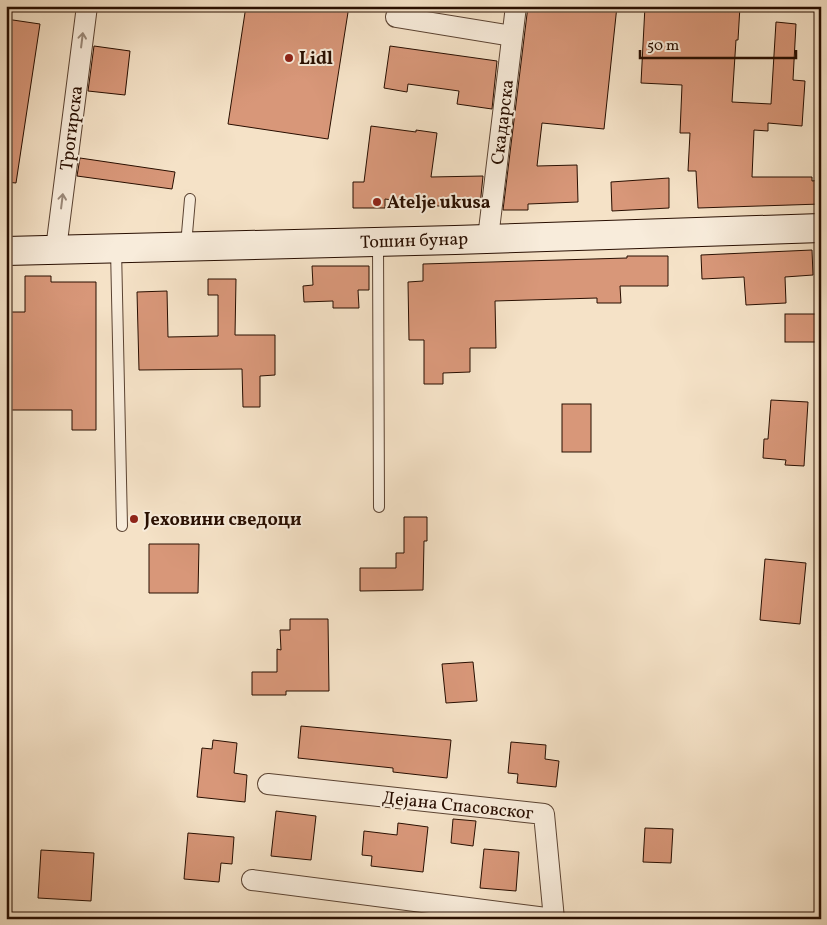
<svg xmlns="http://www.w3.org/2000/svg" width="827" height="925" viewBox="0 0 827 925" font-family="Vollkorn,serif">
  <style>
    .building { fill: #d89779; stroke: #280e00 }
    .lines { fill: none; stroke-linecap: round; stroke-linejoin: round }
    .service-casing { stroke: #5b4332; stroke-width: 12 }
    .minor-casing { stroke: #5b4332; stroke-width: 22 }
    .secondary-casing { stroke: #280e00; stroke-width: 30 }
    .service { stroke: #f8ecdb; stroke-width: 10 }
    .minor { stroke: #f8ecdb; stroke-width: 20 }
    .secondary { stroke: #f8ecdb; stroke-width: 28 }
    .oneway { stroke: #9a8878 }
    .poi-dot { fill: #8f2418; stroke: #f8ecdb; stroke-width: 2 }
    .labels { text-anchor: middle; stroke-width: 4; stroke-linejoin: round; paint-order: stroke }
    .poi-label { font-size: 18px; font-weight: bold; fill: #280e00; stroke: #f8ecdb; text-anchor: start }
    .street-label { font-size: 18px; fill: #280e00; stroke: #f8ecdb }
  </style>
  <rect width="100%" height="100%" fill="#f5e2c7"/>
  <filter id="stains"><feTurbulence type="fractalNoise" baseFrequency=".004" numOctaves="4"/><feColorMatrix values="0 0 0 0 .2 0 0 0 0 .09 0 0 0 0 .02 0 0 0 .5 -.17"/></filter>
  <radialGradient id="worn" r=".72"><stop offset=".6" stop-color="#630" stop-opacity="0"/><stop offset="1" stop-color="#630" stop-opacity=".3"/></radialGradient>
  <g class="building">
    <path d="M 246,6 L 349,6 L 328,139 L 228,124 Z"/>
    <path d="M 528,6 L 617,6 L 604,129 L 542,123 L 537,166 L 577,165 L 578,202 L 528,204 L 528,210 L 503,210 Z"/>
    <path d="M 645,6 L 740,6 L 738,40 L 736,40 L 732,102 L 771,104 L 776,22 L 796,24 L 793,80 L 805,81 L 802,126 L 768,123 L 768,131 L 754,130 L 752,177 L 812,177 L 812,181 L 821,180 L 821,204 L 698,208 L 696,171 L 688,171 L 690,133 L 680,133 L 682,85 L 641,83 Z"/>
    <path d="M 6,19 L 40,24 L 16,183 L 6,182 Z"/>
    <path d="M 94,46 L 130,51 L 125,95 L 88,91 Z"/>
    <path d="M 390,46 L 497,61 L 492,109 L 457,104 L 459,91 L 408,84 L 407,92 L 384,88 Z"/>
    <path d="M 371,126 L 416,132 L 416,130 L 437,133 L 431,177 L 483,176 L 480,206 L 437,206 L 385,199 L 385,208 L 353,208 L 353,182 L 364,182 Z"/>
    <path d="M 80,158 L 175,172 L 172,189 L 77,176 Z"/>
    <path d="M 669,178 L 669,208 L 612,211 L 611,182 Z"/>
    <path d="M 812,250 L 813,275 L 785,277 L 786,303 L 746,305 L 744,277 L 702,279 L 701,255 Z"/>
    <path d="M 627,256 L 668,256 L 668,286 L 620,286 L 621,303 L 597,303 L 597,298 L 495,301 L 496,348 L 470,348 L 470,372 L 443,373 L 443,384 L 424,384 L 424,340 L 409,340 L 408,282 L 423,281 L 423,264 L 627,258 Z"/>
    <path d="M 312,266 L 369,266 L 369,290 L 358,290 L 359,308 L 333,308 L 333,301 L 304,302 L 303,286 L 313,285 Z"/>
    <path d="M 25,276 L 51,276 L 51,282 L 96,282 L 96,430 L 72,430 L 72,410 L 6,410 L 6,312 L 25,312 Z"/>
    <path d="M 208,279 L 236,279 L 235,335 L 275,335 L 275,375 L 260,376 L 260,407 L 243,407 L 242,369 L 139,370 L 137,292 L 167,291 L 168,337 L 218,336 L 218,295 L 208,295 Z"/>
    <rect x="785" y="314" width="36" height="28"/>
    <path d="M 771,400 L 808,402 L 804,466 L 785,465 L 786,460 L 763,458 L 764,439 L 768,439 Z"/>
    <rect x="562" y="404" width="29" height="48"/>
    <path d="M 404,517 L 427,517 L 427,541 L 424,541 L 423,590 L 360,591 L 360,568 L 396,568 L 396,553 L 404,553 Z"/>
    <path d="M 149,544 L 199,544 L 198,593 L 149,593 Z"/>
    <path d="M 765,559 L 806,563 L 800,624 L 760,620 Z"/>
    <path d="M 290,619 L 328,619 L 329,691 L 286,691 L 286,695 L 252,695 L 252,672 L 277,672 L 277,649 L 281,650 L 280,630 L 290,630 Z"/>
    <path d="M 473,662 L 477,701 L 446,703 L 442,664 Z"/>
    <path d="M 301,726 L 451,740 L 447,778 L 393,772 L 393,768 L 298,758 Z"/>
    <path d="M 213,740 L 237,743 L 234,773 L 247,775 L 245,802 L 197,797 L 202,748 L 212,749 Z"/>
    <path d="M 511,742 L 546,745 L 545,759 L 559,761 L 556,787 L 517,783 L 518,774 L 508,773 Z"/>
    <path d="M 276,811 L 316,816 L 311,860 L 271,856 Z"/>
    <path d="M 453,819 L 476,821 L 473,846 L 451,843 Z"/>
    <path d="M 398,823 L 428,827 L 423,872 L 371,866 L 372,856 L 362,855 L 364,831 L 397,835 Z"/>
    <path d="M 645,828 L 673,829 L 671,863 L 643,862 Z"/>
    <path d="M 188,833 L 234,837 L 232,864 L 221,863 L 219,882 L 184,879 Z"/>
    <path d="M 484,849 L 519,852 L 516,891 L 480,888 Z"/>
    <path d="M 41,850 L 94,853 L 91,901 L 38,898 Z"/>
  </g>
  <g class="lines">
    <g class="service-casing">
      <g id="service">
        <path d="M 378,242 L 379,507"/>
        <path d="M 186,245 L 190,199"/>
        <path d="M 116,249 L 122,526"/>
      </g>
    </g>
    <g class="minor-casing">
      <g id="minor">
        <path d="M 396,17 L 512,36"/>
        <path d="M 488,238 L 516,6"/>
        <path d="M 56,249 L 87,6"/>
        <path d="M 268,784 L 544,814 L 554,919"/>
        <path d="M 252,880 L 554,919"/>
      </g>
    </g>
    <g class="secondary-casing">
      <path id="secondary" d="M 6,251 L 455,240 L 821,228"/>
    </g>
    <use href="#service" class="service"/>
    <use href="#minor" class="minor"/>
    <use href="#secondary" class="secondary"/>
  </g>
  <defs><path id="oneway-shaft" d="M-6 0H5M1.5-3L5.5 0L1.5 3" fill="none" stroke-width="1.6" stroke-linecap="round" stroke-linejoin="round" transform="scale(1.25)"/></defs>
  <g class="oneway">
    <use href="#oneway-shaft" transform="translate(82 40) rotate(-83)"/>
    <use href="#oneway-shaft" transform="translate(62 201) rotate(-83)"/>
  </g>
  <g class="poi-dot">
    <circle cx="289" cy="58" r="5"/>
    <circle cx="377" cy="202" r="5"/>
    <circle cx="134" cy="519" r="5"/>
  </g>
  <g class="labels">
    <g class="poi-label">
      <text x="299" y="64">Lidl</text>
      <text x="387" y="208">Atelje ukusa</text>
      <text x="144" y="525">Јеховини сведоци</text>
    </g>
    <g class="street-label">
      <text transform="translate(502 122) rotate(-83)" y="6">Скадарска</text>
      <text transform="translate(71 128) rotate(-83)" y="6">Трогирска</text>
      <text transform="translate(414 240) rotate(-2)" y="6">Тошин бунар</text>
      <text transform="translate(458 805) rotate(6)" y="6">Дејана Спасовског</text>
    </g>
  </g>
  <rect width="827" height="925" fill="none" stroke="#f5e2c7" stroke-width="25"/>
  <rect x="8" y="8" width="812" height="910" fill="none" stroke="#280e00" stroke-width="2.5"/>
  <rect x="12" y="12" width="802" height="900" fill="none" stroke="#280e00"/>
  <path d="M640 50v8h156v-8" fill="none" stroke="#280e00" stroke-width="2.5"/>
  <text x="647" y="50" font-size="15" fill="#280e00" stroke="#f8ecdb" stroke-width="4" paint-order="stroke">50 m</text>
  <rect width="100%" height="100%" filter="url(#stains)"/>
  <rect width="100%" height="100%" fill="url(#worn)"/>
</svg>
